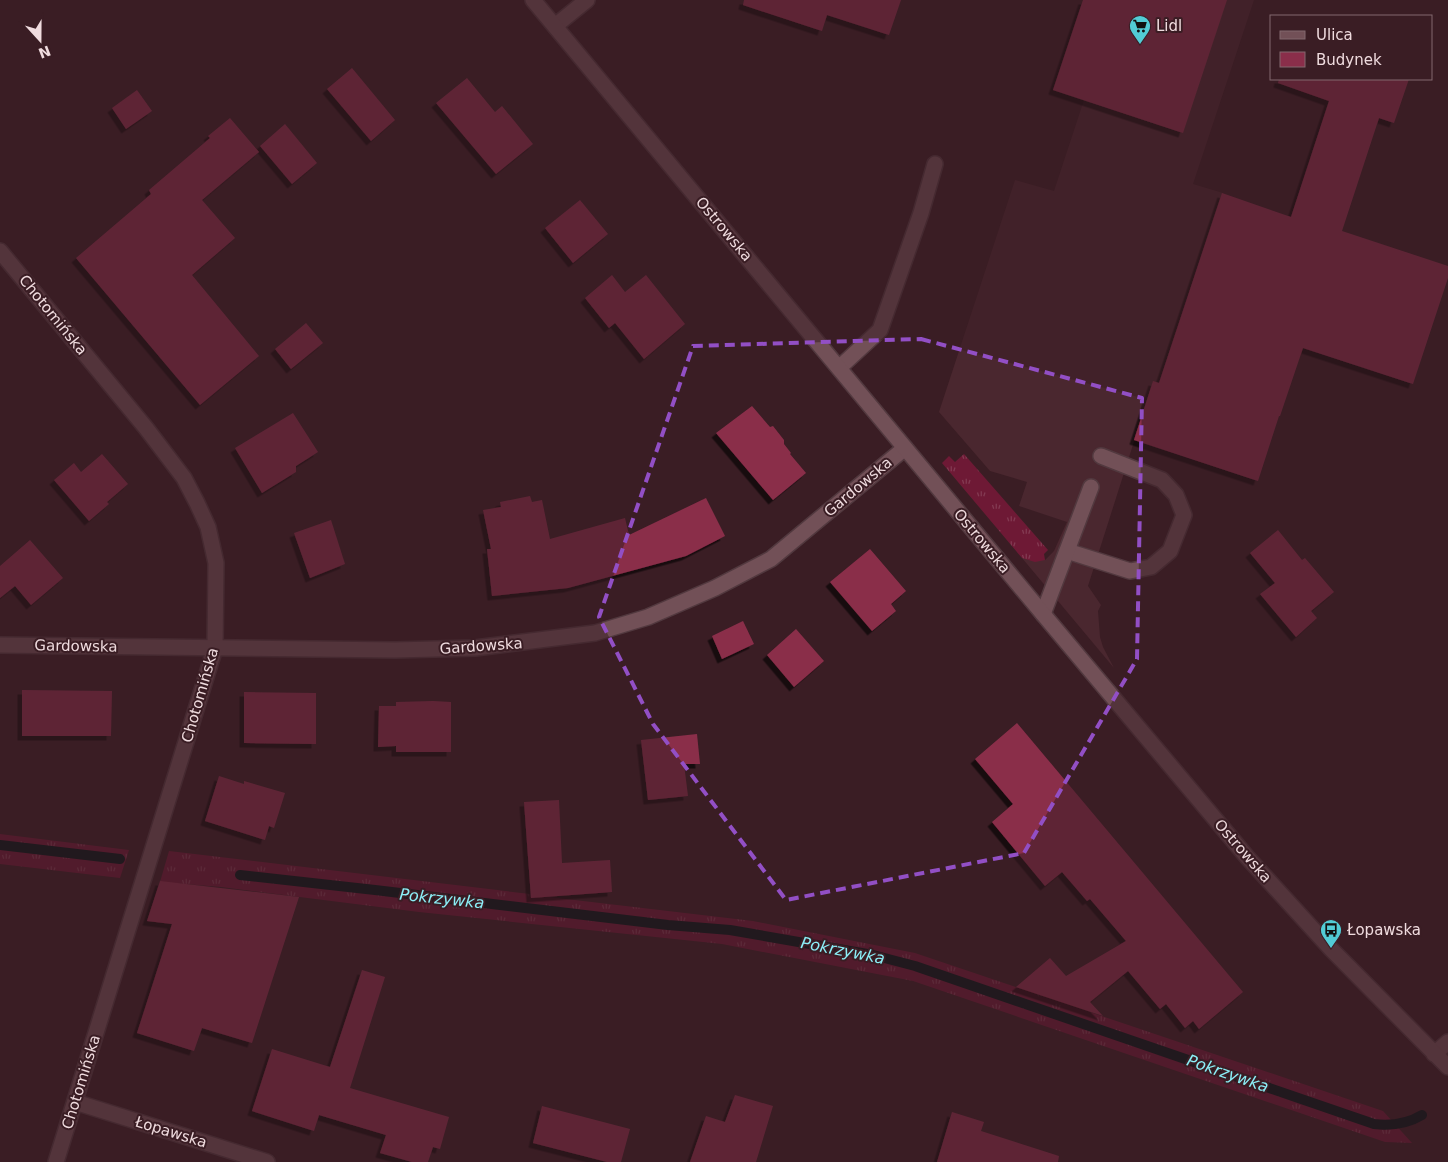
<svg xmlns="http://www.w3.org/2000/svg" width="1448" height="1162" viewBox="0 0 1448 1162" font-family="'DejaVu Sans',sans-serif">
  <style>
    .built { fill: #4a272f }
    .grass { fill: url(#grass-tufts) }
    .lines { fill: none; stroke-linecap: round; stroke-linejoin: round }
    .stream { stroke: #031517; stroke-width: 10 }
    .building { fill: #8a2e4a; filter: url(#shadow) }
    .lane-casing { stroke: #52393f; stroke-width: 18 }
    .street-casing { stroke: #52393f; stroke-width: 18 }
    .secondary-casing { stroke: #52393f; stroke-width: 18 }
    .lane { stroke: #725057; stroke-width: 15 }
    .street { stroke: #725057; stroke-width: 15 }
    .secondary { stroke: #725057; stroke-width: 15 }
    .marked { fill: none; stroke: #924fc5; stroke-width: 4; stroke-dasharray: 10 6; stroke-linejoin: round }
    .labels { text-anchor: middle; stroke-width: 4; stroke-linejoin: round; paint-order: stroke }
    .poi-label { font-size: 15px; fill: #efdbde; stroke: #3a1d24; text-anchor: start }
    .street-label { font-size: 15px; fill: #efdbde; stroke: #3a1d24 }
    .water-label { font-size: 16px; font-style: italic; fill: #8ceff7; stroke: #3a1d24 }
  </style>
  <defs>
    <pattern id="grass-tufts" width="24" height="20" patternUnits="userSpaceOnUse" patternTransform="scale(1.25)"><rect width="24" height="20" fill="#6e1935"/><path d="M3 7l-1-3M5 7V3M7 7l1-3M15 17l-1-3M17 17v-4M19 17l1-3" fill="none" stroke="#833a52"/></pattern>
    <filter id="shadow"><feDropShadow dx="-4.5" dy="4.5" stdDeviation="0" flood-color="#0009"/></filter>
  </defs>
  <rect width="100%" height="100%" fill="#3a1d24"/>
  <path class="built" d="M 1083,0 L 1254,0 L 1193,184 L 1223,193 L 1159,383 L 1153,382 L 1088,586 L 1101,605 L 1098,611 L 1100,637 L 1103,647 L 1114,668 L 1022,558 L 1045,560 L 1054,551 L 1067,522 L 1019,506 L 1027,482 L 990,471 L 939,412 L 1015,180 L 1054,191 L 1084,100 L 1053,90 Z"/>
  <g class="grass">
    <path d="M 964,454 L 1048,550 L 1044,554 L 1045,560 L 1035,562 L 1022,558 L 942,463 L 949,456 L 955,462 Z"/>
    <path d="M 0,834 L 129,850 L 120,878 L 0,864 Z"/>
    <path d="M 169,851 L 530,894 L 531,898 L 549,897 L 753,921 L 915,953 L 1383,1111 L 1412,1143 L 1385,1142 L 913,981 L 722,944 L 419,912 L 221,887 L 160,882 Z"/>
  </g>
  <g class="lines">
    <g class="stream">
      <path d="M 0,845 L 120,859"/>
      <path d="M 240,875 L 375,890 L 668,925 L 730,930 L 873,955 L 915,966 L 1374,1124 C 1391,1126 1407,1124 1422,1115"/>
    </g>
  </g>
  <g class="building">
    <path d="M 744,0 L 901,0 L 889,35 L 827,15 L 822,31 L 743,5 Z"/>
    <path d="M 1083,0 L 1227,0 L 1183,133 L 1053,90 Z"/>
    <path d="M 352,68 L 395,120 L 371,141 L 327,89 Z"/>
    <path d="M 467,78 L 495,112 L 502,106 L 533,144 L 496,174 L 436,103 Z"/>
    <path d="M 1279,79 L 1409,79 L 1394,123 L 1379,118 L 1342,231 L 1448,266 L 1448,278 L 1413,384 L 1303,348 L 1280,416 L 1279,416 L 1258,481 L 1134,440 L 1153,381 L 1159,383 L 1222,193 L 1291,217 L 1329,101 L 1278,83 Z"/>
    <path d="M 137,90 L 152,111 L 126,129 L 112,108 Z"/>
    <path d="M 230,118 L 259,152 L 202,200 L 235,238 L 192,275 L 259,356 L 200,405 L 76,258 L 151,194 L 149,190 L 210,138 L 208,136 Z"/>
    <path d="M 285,124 L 317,163 L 292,184 L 260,146 Z"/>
    <path d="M 580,200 L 608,234 L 573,263 L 545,228 Z"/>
    <path d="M 612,275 L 625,292 L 646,275 L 685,324 L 644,359 L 615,323 L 609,328 L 585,298 Z"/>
    <path d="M 306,323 L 323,343 L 291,369 L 275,349 Z"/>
    <path d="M 752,406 L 770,427 L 773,426 L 784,440 L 784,444 L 791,453 L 790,454 L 806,473 L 773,500 L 716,433 Z"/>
    <path d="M 293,413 L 318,452 L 296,466 L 296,472 L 262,493 L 235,448 Z"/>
    <path d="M 102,454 L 128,484 L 107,502 L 109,504 L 89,521 L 54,480 L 74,463 L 81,472 Z"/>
    <path d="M 530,496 L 532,502 L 542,500 L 550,539 L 625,518 L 629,535 L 706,498 L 725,536 L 686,556 L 568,588 L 492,596 L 487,549 L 491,549 L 483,510 L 501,507 L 500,502 Z"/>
    <path d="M 331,520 L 345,564 L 310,578 L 294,533 Z"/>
    <path d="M 1278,530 L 1302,560 L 1305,558 L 1334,592 L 1311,611 L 1317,618 L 1296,637 L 1260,594 L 1275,583 L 1250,553 Z"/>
    <path d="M 30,540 L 63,578 L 31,605 L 15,586 L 0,598 L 0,566 Z"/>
    <path d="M 870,549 L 906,591 L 891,604 L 896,611 L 872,631 L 830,582 Z"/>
    <path d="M 743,621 L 754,644 L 722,659 L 712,636 Z"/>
    <path d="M 796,629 L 824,661 L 794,687 L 767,655 Z"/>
    <path d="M 22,690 L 112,691 L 111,736 L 22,736 Z"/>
    <path d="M 244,692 L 316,693 L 316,744 L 244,743 Z"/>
    <path d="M 433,701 L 451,702 L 451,752 L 396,752 L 396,746 L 378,747 L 379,706 L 396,706 L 396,702 Z"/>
    <path d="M 1017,723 L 1243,992 L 1199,1029 L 1193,1021 L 1185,1028 L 1166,1004 L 1160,1009 L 1128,971 L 1090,1002 L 1103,1016 L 1016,987 L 1050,958 L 1066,976 L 1126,941 L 1090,899 L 1087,901 L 1062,872 L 1045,886 L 992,822 L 1013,804 L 975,759 Z"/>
    <path d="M 697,734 L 700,764 L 684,764 L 688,796 L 648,800 L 641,740 Z"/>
    <path d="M 219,776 L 244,784 L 244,781 L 285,793 L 274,828 L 269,826 L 265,840 L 205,821 Z"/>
    <path d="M 559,800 L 562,863 L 610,860 L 612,892 L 531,898 L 524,802 Z"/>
    <path d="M 160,881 L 299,897 L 252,1043 L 202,1028 L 194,1051 L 137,1033 L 172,924 L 147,921 Z"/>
    <path d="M 362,970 L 385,977 L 350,1088 L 449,1117 L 440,1149 L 433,1147 L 428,1162 L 412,1162 L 380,1153 L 386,1135 L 319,1115 L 314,1131 L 252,1111 L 272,1049 L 330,1067 Z"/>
    <path d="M 735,1095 L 773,1106 L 756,1162 L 690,1162 L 706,1116 L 725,1122 Z"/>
    <path d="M 542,1106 L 630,1129 L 621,1162 L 607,1162 L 533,1143 Z"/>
    <path d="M 952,1112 L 984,1122 L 981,1131 L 1059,1156 L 1058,1162 L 937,1162 Z"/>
  </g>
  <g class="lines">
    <g class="lane-casing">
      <g id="lane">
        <path d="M 555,26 L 587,0"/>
        <path d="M 839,368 L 880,330 L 921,213 L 935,164"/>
        <path d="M 1067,551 L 1130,571 L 1151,567 L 1170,551 L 1184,515 L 1176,495 L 1162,480 L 1101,456"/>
        <path d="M 1043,614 L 1091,487"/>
        <path d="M 1434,1054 L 1448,1042"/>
      </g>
    </g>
    <g class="street-casing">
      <g id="street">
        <path d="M 0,251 L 146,428 L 184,478 L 197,503 L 208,527 L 216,563 L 215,648 L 56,1162"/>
        <path d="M 0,645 L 395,650 L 475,648 L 595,633 L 648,617 L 715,588 L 771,559 L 905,448"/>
        <path d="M 75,1102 L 267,1162"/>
      </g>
    </g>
    <g class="secondary-casing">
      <path id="secondary" d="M 533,0 L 1043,614 L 1247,857 L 1331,949 L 1448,1067"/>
    </g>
    <use href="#lane" class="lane"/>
    <use href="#street" class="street"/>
    <use href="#secondary" class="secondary"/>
  </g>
  <path d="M0 0H1448V1162H0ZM 921,339 L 1142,398 L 1137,659 L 1024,853 L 786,900 L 653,724 L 599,617 L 693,346 Z" fill="#3a1d24" fill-opacity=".55" fill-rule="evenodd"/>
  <path class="marked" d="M 921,339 L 1142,398 L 1137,659 L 1024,853 L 786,900 L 653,724 L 599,617 L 693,346 Z"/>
  <defs>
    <g id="supermarket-pin" transform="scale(1.125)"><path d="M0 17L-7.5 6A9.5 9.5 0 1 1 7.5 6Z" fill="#52ccd6" stroke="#3a1d24"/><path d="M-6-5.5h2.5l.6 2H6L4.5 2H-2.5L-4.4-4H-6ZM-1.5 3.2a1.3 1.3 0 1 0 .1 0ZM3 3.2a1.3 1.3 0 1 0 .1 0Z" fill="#111"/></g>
    <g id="bus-pin" transform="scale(1.125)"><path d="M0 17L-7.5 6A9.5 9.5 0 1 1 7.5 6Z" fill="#52ccd6" stroke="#3a1d24"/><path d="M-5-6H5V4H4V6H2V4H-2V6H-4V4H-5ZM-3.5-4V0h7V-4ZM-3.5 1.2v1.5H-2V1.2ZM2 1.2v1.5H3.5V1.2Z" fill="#111"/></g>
  </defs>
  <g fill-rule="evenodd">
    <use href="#supermarket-pin" x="1140" y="26"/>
    <use href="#bus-pin" x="1331" y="930"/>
  </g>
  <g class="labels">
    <g class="poi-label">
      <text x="1156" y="31">Lidl</text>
      <text x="1347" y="935">Łopawska</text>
    </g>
    <g class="street-label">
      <text transform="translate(724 229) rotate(50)" y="5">Ostrowska</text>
      <text transform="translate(53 315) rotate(51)" y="5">Chotomińska</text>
      <text transform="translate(858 487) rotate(-40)" y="5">Gardowska</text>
      <text transform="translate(982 541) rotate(50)" y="5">Ostrowska</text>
      <text transform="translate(76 646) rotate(1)" y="5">Gardowska</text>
      <text transform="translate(481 646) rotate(-4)" y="5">Gardowska</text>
      <text transform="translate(200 695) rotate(-74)" y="5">Chotomińska</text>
      <text transform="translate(1243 851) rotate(49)" y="5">Ostrowska</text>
      <text transform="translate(81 1082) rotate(-73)" y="5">Chotomińska</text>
      <text transform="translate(171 1132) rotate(17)" y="5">Łopawska</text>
    </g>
    <g class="water-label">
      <text transform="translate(442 898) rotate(6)" y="6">Pokrzywka</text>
      <text transform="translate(843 950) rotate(11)" y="6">Pokrzywka</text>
      <text transform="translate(1228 1073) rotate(19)" y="6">Pokrzywka</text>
    </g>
  </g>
  <rect x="1270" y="15" width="162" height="65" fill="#3a1d24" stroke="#82696e"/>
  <rect x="1280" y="31" width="25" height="8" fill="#725057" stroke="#82696e"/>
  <text x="1316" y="40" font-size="15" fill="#efdbde">Ulica</text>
  <rect x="1280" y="52" width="25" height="15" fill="#8a2e4a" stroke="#82696e"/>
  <text x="1316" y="65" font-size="15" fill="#efdbde">Budynek</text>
  <g transform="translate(40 40) rotate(159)" stroke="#3a1d24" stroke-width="4" paint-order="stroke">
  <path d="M0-4L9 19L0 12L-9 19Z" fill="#efdbde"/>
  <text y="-8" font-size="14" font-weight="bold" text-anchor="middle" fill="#efdbde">N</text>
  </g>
</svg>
